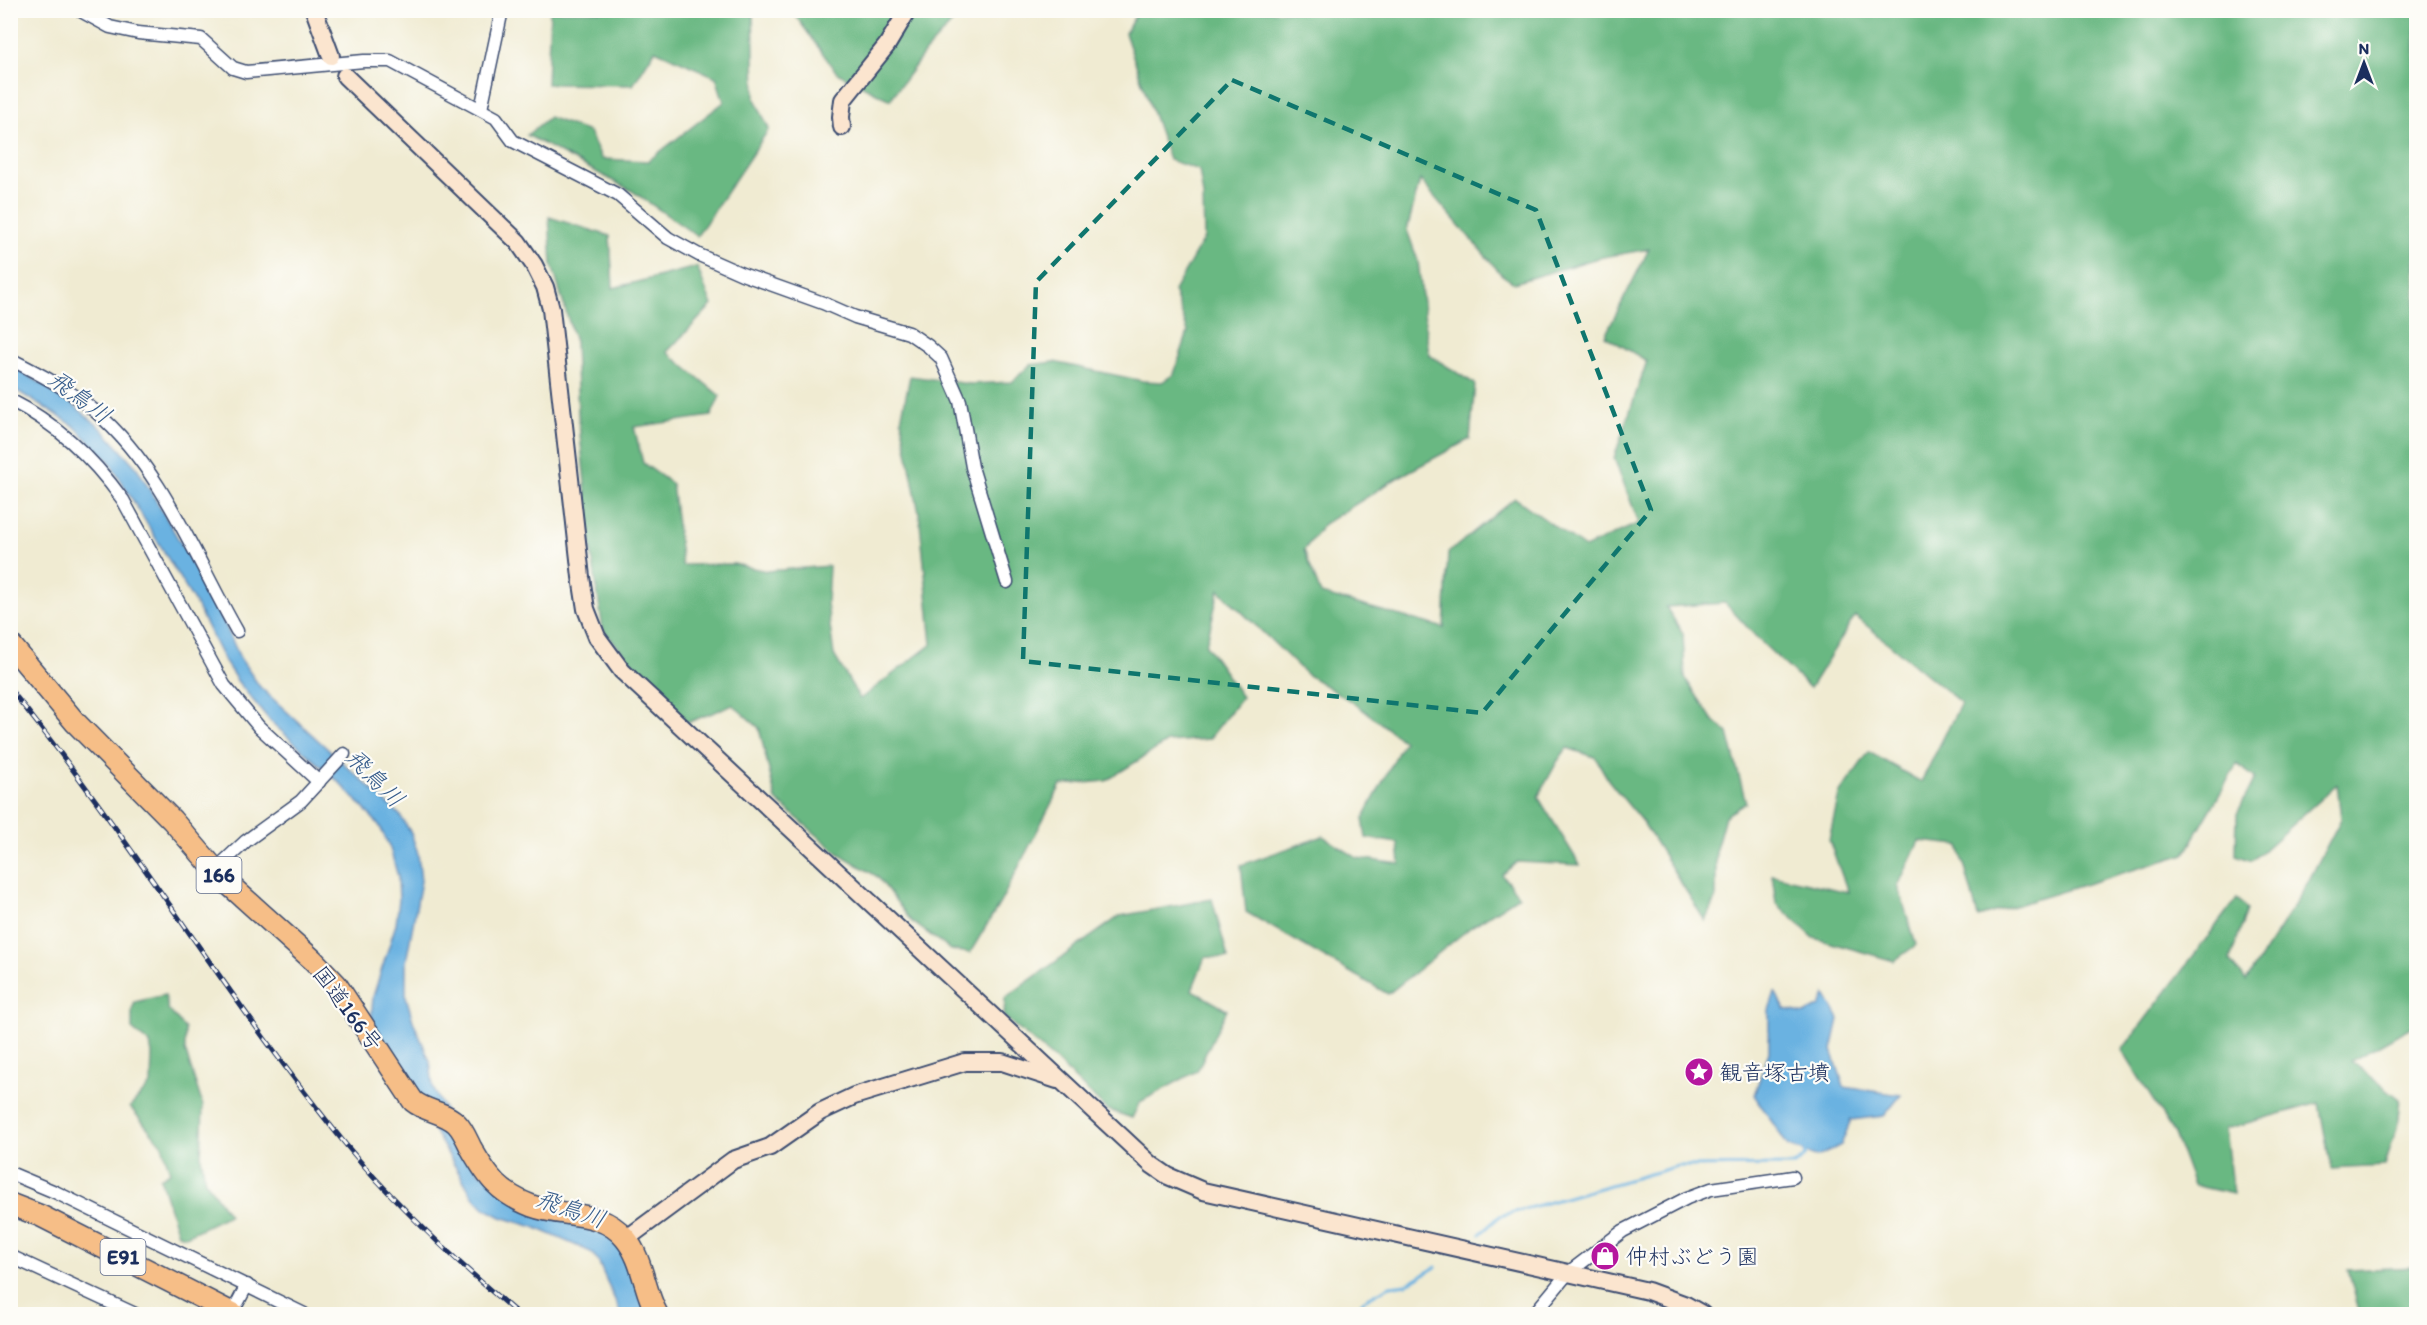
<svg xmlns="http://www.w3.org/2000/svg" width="2427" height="1325" viewBox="0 0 2427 1325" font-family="Itim,'Klee One',sans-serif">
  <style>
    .forest { fill: #69b882; stroke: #427470; stroke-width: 1.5; fill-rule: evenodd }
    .water { fill: #6ab2e1; stroke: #4270a0; stroke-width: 1.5 }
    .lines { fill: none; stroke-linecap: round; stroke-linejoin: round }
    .stream { stroke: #6ab2e1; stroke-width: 3 }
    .street-casing { stroke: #3b4b6f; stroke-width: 15 }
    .secondary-casing { stroke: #3b4b6f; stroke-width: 20 }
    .highway-casing { stroke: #3b4b6f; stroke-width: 24 }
    .street { stroke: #fff; stroke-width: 12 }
    .secondary { stroke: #fbe5cf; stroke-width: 16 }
    .highway { stroke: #f6be87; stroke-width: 21 }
    .rail-casing { stroke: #1b2f5e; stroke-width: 5 }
    .rail { stroke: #fdfcf7; stroke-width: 3; stroke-dasharray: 9; stroke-linecap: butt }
    .marked { fill: none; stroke: #0f766e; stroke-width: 4.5; stroke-dasharray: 12 8; stroke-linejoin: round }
    .labels { text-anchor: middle; stroke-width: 4.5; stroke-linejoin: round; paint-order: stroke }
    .shield { fill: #fdfcf7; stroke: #5f6c8c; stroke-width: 1.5 }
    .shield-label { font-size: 21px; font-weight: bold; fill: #1b2f5e }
    .street-label { font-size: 22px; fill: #1b2f5e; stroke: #fdfcf7 }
    .poi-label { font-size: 22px; fill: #1b2f5e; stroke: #fdfcf7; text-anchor: start }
    .water-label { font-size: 24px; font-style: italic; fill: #375d8c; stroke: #fdfcf7 }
  </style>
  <rect width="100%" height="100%" fill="#fdfcf7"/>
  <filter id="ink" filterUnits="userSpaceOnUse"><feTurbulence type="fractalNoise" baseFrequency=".0167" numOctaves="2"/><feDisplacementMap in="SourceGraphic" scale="12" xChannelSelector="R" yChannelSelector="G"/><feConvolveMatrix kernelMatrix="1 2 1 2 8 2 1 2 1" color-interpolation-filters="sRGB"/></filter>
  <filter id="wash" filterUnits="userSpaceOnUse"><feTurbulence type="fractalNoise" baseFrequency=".008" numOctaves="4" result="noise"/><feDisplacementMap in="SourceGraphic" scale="24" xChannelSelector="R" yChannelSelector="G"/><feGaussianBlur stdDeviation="1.35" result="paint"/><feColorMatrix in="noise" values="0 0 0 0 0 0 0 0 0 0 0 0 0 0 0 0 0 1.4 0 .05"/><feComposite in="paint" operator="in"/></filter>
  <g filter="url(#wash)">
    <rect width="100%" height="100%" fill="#f0ebd2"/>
    <g class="forest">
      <path d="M 550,11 L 753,11 L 755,99 L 769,129 L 697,236 L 632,191 L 527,135 L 549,117 L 589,132 L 602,159 L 648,161 L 724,102 L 716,77 L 655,50 L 633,85 L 547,84 Z"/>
      <path d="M 792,11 L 963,11 L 925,52 L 890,100 L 837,73 Z"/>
      <path d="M 1138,11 L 2416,11 L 2416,1024 L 2351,1061 L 2400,1099 L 2397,1127 L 2385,1166 L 2331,1169 L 2319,1103 L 2225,1129 L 2233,1194 L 2193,1185 L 2174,1134 L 2122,1050 L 2237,898 L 2247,910 L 2230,960 L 2246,981 L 2302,893 L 2341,819 L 2337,784 L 2252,861 L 2236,855 L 2237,814 L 2255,778 L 2237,764 L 2185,854 L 1978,917 L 1959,845 L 1919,841 L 1898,886 L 1916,945 L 1894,961 L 1814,938 L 1776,903 L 1772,875 L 1848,892 L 1829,840 L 1839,794 L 1869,752 L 1921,782 L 1961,703 L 1855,616 L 1810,688 L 1759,640 L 1725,603 L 1666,607 L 1683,634 L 1685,678 L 1712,719 L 1728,733 L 1746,803 L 1725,816 L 1716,849 L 1716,897 L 1705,921 L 1644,824 L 1609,781 L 1595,757 L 1567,748 L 1557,762 L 1538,797 L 1580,865 L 1517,862 L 1502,875 L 1519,896 L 1471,927 L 1388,994 L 1246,912 L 1241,865 L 1323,836 L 1357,858 L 1400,864 L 1398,843 L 1366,838 L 1363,819 L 1404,741 L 1354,703 L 1306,674 L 1219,590 L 1206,645 L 1242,697 L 1209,739 L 1167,742 L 1106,781 L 1061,785 L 1000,903 L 970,953 L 951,950 L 911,921 L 878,877 L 838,853 L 776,800 L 759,728 L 733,705 L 686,723 L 603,630 L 592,556 L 578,413 L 575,342 L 552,265 L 549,217 L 610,236 L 613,288 L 697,267 L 712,305 L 667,352 L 720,396 L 711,416 L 634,427 L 643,463 L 672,484 L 682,565 L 734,564 L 767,571 L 829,566 L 827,603 L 834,655 L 860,699 L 932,644 L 919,513 L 901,420 L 910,376 L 970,384 L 1012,382 L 1030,365 L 1054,362 L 1143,381 L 1162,382 L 1174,374 L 1188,332 L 1174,291 L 1204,238 L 1203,196 L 1199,170 L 1169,160 L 1125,33 ZM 1420,180 L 1502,275 L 1514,283 L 1598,258 L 1649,249 L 1605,336 L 1647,361 L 1614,458 L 1639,523 L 1585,548 L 1515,498 L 1448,553 L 1444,628 L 1321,594 L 1304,550 L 1324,524 L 1397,478 L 1470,439 L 1475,384 L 1429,355 L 1418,261 L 1407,230 Z"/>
      <path d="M 1212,899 L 1228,958 L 1205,957 L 1192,990 L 1227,1010 L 1197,1071 L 1140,1102 L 1132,1118 L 1106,1109 L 1052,1057 L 1004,1017 L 1005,998 L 1120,916 Z"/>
      <path d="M 165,995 L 168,1009 L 185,1029 L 185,1050 L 203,1106 L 201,1157 L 205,1180 L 229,1215 L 186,1236 L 178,1234 L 160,1178 L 170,1172 L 162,1145 L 130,1107 L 151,1084 L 152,1054 L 150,1044 L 132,1029 L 132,1010 L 135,1002 Z"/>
      <path d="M 2416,1267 L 2416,1314 L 2360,1314 L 2348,1270 Z"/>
    </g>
    <g class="water">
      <path d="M 11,366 L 63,396 L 102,429 L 137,468 L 215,602 L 240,658 L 260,687 L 400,815 L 411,833 L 418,854 L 421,881 L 406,962 L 406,996 L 413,1021 L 430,1061 L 433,1088 L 479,1173 L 578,1218 L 620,1242 L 650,1314 L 621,1314 L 598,1261 L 591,1252 L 534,1227 L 501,1217 L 484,1208 L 472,1195 L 371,1023 L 373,997 L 396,924 L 399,900 L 398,877 L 390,848 L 379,825 L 342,785 L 271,722 L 238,682 L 225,662 L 195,603 L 109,461 L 73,425 L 11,387 Z"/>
      <path d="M 1775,992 L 1785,1009 L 1805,1014 L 1820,1006 L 1825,994 L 1839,1019 L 1832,1050 L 1844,1087 L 1901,1095 L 1884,1116 L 1851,1120 L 1841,1145 L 1818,1157 L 1788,1146 L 1754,1095 L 1769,1052 L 1769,1010 Z"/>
    </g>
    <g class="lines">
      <g class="stream">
        <path d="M 1480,1234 L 1500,1216 L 1678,1166 L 1794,1165 L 1805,1157 L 1806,1151"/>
        <path d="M 1352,1314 L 1364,1300 L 1390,1286 L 1407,1284 L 1436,1267"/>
      </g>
    </g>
  </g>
  <g filter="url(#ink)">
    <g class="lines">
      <g class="street-casing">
        <g id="street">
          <path d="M 79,10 L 110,27 L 138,33 L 201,39 L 233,68 L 246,72 L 364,61 L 390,61 L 496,118 L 513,141 L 618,195 L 668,238 L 699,255 L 742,274 L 823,303 L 855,317 L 909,333 L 928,346 L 941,358 L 960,401 L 972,467 L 1007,582"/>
          <path d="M 481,109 L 502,10"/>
          <path d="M 10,359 C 40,374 70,390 96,412 C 163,470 194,556 237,631"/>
          <path d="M 10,400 C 56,423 93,458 123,500 L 224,685 L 259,727 L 319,782"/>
          <path d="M 215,870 L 246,841 L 301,801 L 344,754"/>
          <path d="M 10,1173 L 55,1192 L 304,1314"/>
          <path d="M 10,1256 L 135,1314"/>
          <path d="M 238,1302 L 247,1285"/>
          <path d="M 1534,1314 L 1568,1273 L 1623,1231 L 1687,1198 L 1711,1189 L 1793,1177"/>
        </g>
      </g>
      <g class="secondary-casing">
        <g id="secondary">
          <path d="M 314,10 L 331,56"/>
          <path d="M 345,76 L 518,242 L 534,265 L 545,287 L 551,309 L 581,577 L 586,609 L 597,637 L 622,671 L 1152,1165 L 1168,1176 L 1203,1191 L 1648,1291 L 1686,1305 L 1702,1314"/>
          <path d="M 842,127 L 841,117 L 843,100 L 887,45 L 908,10"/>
          <path d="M 626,1239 L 733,1160 L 770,1147 L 820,1112 L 854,1096 L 965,1062 L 1002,1062 L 1057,1080"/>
        </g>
      </g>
      <g class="highway-casing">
        <g id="highway">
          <path d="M 10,644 L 75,722 L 172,820 L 224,880 L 313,960 L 336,984 L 413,1101 C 426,1112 446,1112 457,1124 C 463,1130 467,1140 471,1148 C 488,1178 499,1193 532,1206 C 564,1218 601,1209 625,1238 C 643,1259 644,1291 657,1314"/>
          <path d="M 10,1204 L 41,1216 L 234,1314"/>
        </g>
      </g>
      <use href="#street" class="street"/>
      <use href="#secondary" class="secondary"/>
      <use href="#highway" class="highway"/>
      <g class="rail-casing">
        <path id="rail" d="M 10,689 C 130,836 227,999 347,1146 C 398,1207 458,1263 518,1314"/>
      </g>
      <use href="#rail" class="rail"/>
    </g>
  </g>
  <path class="marked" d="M 1232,80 L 1536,210 L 1651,510 L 1482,713 L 1023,661 L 1036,282 Z"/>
  <defs>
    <g id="sight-disc" transform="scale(1.5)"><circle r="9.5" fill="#b5179e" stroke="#fdfcf7"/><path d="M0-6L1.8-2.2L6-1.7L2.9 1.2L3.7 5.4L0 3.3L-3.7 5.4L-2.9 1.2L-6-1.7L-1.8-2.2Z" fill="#fff"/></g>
    <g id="shop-disc" transform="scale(1.5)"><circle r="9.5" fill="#b5179e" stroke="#fdfcf7"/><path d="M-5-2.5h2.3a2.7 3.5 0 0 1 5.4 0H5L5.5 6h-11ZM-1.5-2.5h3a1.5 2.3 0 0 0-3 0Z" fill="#fff"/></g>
  </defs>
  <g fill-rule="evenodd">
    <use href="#sight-disc" x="1699" y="1072"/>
    <use href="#shop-disc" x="1605" y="1256"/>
  </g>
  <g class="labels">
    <g class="shield">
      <rect x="196.5" y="857" width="45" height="36" rx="4.5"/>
      <rect x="100.5" y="1239" width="45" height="36" rx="4.5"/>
    </g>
    <g class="shield-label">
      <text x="219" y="882">166</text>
      <text x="123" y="1264">E91</text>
    </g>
    <g class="street-label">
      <text transform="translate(348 1008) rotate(53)" y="8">国道166号</text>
    </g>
    <g class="poi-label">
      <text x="1720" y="1080">観音塚古墳</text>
      <text x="1626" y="1264">仲村ぶどう園</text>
    </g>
    <g class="water-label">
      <text transform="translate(80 397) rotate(37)" y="8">飛鳥川</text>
      <text transform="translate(375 778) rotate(45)" y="8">飛鳥川</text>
      <text transform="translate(571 1209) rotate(19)" y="8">飛鳥川</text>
    </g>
  </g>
  <rect width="2427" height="1325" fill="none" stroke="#fdfcf7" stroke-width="36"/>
  <g transform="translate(2364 63)" stroke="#fdfcf7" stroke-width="4.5" paint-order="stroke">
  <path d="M0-4.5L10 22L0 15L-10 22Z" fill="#1b2f5e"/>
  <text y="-9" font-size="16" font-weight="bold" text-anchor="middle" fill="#1b2f5e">N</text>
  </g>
</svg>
